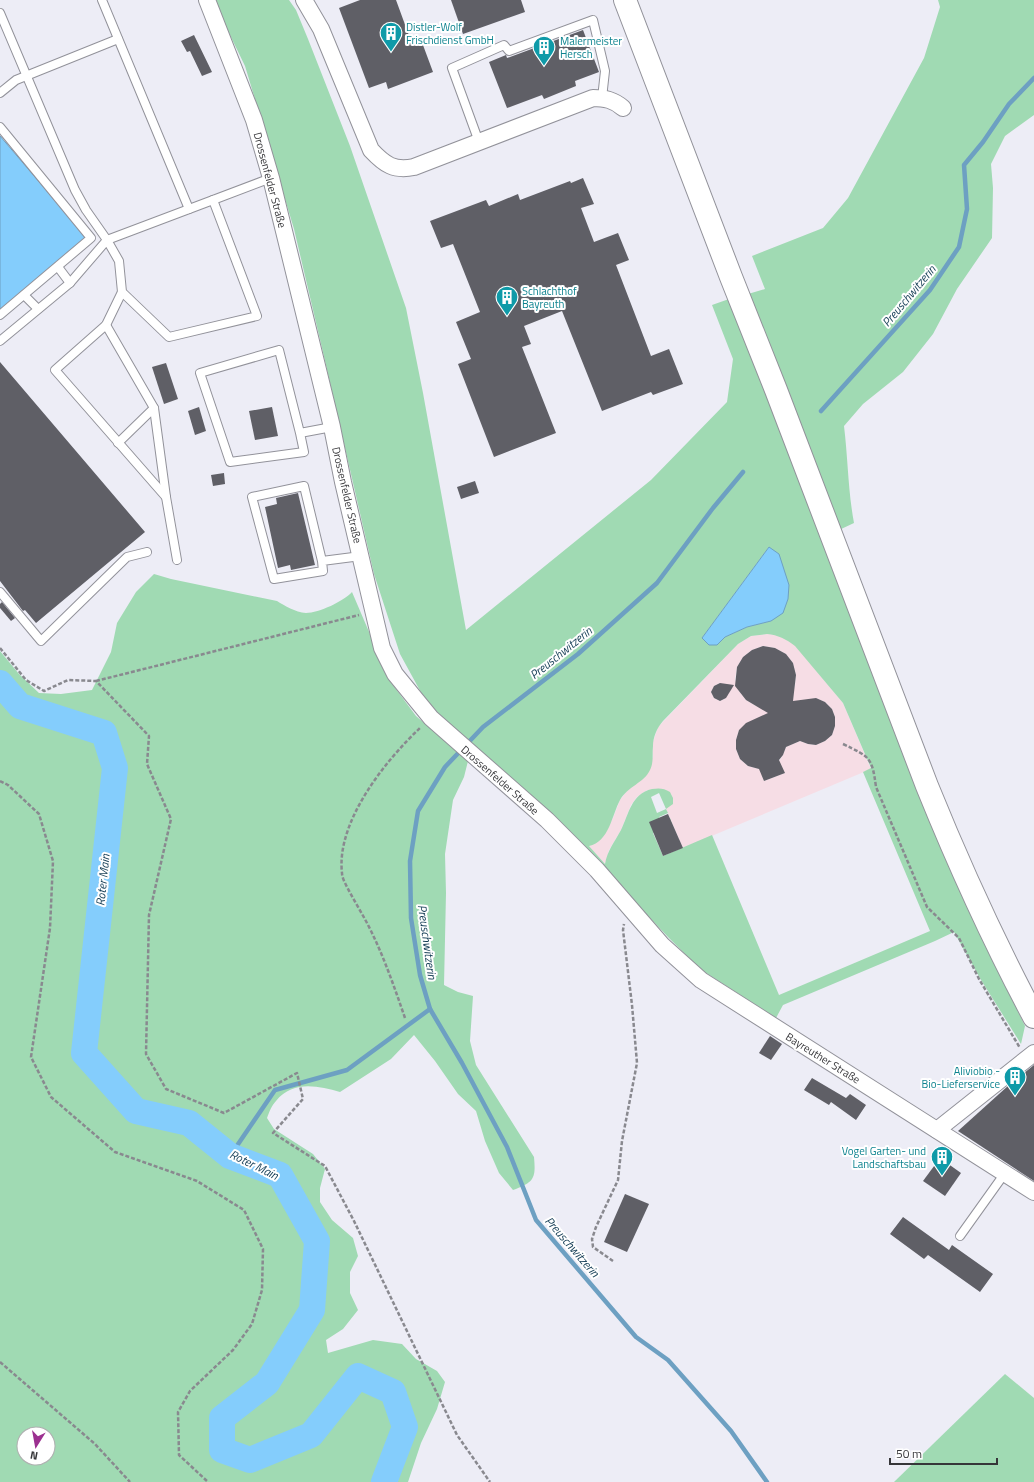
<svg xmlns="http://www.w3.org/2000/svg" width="1034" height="1482" viewBox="0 0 1034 1482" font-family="'Titillium Web',sans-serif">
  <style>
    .industrial { fill: #f6dde5; fill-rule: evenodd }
    .green { fill: #a0dab3; fill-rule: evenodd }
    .water { fill: #84cdfc; stroke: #6da0c2 }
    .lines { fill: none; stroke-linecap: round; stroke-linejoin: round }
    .stream { stroke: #6da0c2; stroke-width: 4.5 }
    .river { stroke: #84cdfc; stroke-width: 26 }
    .building { fill: #5f5f66 }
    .lane-casing { stroke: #92929a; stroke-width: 10 }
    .street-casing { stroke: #92929a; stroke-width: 18 }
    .primary-casing { stroke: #92929a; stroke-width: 24 }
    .path { stroke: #89898f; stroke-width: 2.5; stroke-dasharray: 4 2; stroke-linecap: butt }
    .lane { stroke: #fff; stroke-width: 8 }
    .street { stroke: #fff; stroke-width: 16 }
    .primary { stroke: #fff; stroke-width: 22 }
    .labels { text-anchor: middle; stroke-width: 4; stroke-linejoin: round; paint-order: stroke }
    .culture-label { font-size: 11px; fill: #0d838f; stroke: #fff; text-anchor: start }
    .street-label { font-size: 11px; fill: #363639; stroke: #fff }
    .water-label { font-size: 12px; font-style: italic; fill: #143d55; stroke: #fff }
  </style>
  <rect width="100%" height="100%" fill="#ededf6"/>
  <path class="industrial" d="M 767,634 L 777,635 L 787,639 L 796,646 L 843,703 L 871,769 L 683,848 L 666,809 L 672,795 L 647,790 L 637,797 L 631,805 L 621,830 L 609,850 L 605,864 L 589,846 L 591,845 L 603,836 L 613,818 L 620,800 L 629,788 L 634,784 L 653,757 L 652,745 L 658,727 L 738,644 L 751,636 ZM 763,646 L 775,648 L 786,654 L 793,663 L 796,675 L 795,686 L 789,697 L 756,706 L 746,700 L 739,691 L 735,679 L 737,667 L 743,657 L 752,650 ZM 720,683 L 726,698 L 720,701 L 714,698 L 711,692 L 714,686 ZM 816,698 L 825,702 L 832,709 L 835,717 L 835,726 L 832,735 L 825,741 L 816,745 L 808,744 L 800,741 L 786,747 L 783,755 L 778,763 L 769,768 L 759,769 L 748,766 L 740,759 L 736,749 L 736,740 L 739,730 ZM 785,773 L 764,781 L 762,776 Z"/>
  <g class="green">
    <path d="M 213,0 L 289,0 L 296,10 L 308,39 L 350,146 L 406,308 L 423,393 L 466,630 L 651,480 L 727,402 L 733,359 L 712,305 L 729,299 L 875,678 L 967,906 L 1025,1026 L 1021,1044 L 981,980 L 954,932 L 935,941 L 783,1005 L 776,1018 L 700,969 L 668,937 L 578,842 L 444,719 L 424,698 L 400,654 L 374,574 L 322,348 L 294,229 L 245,66 ZM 769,547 L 771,621 L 747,627 L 725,637 L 702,638 ZM 767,634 C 778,635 786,639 795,646 L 843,703 L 871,768 L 863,772 L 930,931 L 779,995 L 712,835 L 663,856 L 653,833 L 672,824 L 670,818 L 661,822 L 659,817 L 668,813 L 666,809 L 673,804 L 673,798 L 670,792 C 664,788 659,788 652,789 C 631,794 629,814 621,830 C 615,841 607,851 605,864 L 589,846 C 609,842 612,815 620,800 C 628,786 644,783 650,770 C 654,762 652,754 653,746 C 653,737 657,728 663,721 L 738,644 L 751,636 ZM 659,793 L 666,809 L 657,813 L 651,797 Z"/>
    <path d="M 938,0 L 1034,0 L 1034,115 L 1005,136 L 991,164 L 993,188 L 992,238 L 957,289 L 933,334 L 903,372 L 863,404 L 844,426 C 848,458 848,491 854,523 L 839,530 L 748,294 L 765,289 L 752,256 L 823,228 L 848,198 L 924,58 L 940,7 Z"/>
    <path d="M 154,574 L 171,579 L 277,601 C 285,606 295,612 306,613 C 319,613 344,601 352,592 L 390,681 L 416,716 L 468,761 L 464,777 L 453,800 L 445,854 L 446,893 L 444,985 L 458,992 L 473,996 L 470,1041 L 476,1065 L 534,1157 C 536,1179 534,1182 513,1190 L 499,1173 L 485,1141 L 476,1111 L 458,1094 L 435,1061 L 414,1035 L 391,1059 L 340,1092 C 318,1086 293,1080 276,1101 C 272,1105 269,1112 267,1118 L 274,1129 L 313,1154 L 325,1169 L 320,1188 L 320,1202 L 332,1220 L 353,1238 L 358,1256 L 350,1272 L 350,1293 L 358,1310 L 343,1329 L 326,1340 L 328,1353 L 373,1340 L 402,1344 L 416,1359 L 437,1371 L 445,1382 L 437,1409 L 421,1443 L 408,1482 L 0,1482 L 0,651 L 19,674 L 39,693 L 61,694 L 92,690 L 111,652 L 117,623 L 136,592 ZM 24,1434 L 48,1434 L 48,1458 L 24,1458 Z"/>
    <path d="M 1005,1374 L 1034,1398 L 1034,1482 L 894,1482 Z"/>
  </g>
  <g class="water">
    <path d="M 0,136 L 87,238 L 0,312 Z"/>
    <path d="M 769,547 L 779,554 L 789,585 L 788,599 L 783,613 L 771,621 L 747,627 L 725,637 L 717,645 L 709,645 L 702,638 Z"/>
  </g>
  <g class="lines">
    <g class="stream">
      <path d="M 821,411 L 930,290 L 959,247 L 967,209 L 964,165 L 983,142 L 1009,104 L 1034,78"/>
      <path d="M 743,472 L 713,508 L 657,583 L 578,654 L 483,727 L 445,767 L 418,811 L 410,861 L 411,918 L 420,975 L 430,1009 L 462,1063 L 507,1147 L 536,1220 L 636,1337 L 668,1360 L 731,1431 L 767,1482"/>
      <path d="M 230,1156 L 275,1090 L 347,1070 L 430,1009"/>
    </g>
    <path class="river" d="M 0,683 L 20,706 L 104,733 L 115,768 L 84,1053 L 136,1111 L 189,1123 L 230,1156 L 280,1175 L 317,1241 L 312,1310 L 267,1383 L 222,1418 L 222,1450 L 250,1460 L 311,1435 L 358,1376 L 393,1392 L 405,1427 L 384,1482"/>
  </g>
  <g class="building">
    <path d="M 360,0 L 396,0 L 411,41 L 420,37 L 433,72 L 388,89 L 386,82 L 369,88 L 339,8 Z"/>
    <path d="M 451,0 L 521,0 L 525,12 L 463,34 Z"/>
    <path d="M 583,30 L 599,72 L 575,81 L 576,86 L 544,99 L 542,95 L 507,108 L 489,62 L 506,55 L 507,58 Z"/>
    <path d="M 194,35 L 212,72 L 202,76 L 190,51 L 187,52 L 181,41 Z"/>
    <path d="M 583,178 L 594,204 L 581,208 L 594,242 L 618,233 L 629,260 L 616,265 L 651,356 L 669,349 L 683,384 L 653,395 L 651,392 L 602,411 L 562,311 L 524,326 L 531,344 L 522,347 L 556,433 L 494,457 L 458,364 L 471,359 L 456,322 L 480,312 L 453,244 L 441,248 L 430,221 L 486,200 L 489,206 L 518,194 L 520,200 L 570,181 L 571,183 Z"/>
    <path d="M 0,362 L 145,532 L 36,623 L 25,610 L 23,611 L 0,581 Z"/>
    <path d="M 166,363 L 178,399 L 164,404 L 152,367 Z"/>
    <path d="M 199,407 L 206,431 L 195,435 L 188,411 Z"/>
    <path d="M 272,407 L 278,436 L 255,440 L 249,411 Z"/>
    <path d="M 224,473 L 225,484 L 213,486 L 211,475 Z"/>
    <path d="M 475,481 L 479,493 L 461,499 L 457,487 Z"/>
    <path d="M 298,493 L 315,565 L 291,570 L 290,565 L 278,568 L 265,507 L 277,504 L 276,498 Z"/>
    <path d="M 2,602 L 15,618 L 11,621 L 0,608 L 0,604 Z"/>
    <path d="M 763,646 L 775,648 L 786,654 L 793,663 L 796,675 L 793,701 L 816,698 L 825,702 L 832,709 L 835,717 L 835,726 L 832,735 L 825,741 L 816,745 L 808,744 L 800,741 L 786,747 L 783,755 L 779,760 L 785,773 L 764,781 L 759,769 L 748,766 L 740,759 L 736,749 L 736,740 L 739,730 L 746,723 L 768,713 L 746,700 L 735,686 L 737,667 L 743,657 L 752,650 Z"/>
    <path d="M 720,683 L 734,685 L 726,698 L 720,701 L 714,698 L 711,692 L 714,686 Z"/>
    <path d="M 668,814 L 683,848 L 663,856 L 649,822 Z"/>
    <path d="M 770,1036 L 782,1044 L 771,1060 L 759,1053 Z"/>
    <path d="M 1034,1065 L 1034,1181 L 958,1131 L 1009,1085 Z"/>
    <path d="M 812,1078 L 846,1098 L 850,1094 L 866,1105 L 856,1120 L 831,1102 L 829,1105 L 804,1090 Z"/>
    <path d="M 940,1158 L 961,1173 L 945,1196 L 923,1181 Z"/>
    <path d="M 625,1194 L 649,1204 L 627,1252 L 604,1242 Z"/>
    <path d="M 903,1217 L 949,1250 L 952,1245 L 993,1274 L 980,1292 L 928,1255 L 924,1259 L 890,1234 Z"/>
  </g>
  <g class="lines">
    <g class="lane-casing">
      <g id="lane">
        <path d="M 102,0 L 189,209"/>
        <path d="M 0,13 L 75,190 L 86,210 L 107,240 L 119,261 L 122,292 L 169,337 L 257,316 L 213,200 L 107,240 L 70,283 L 0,341"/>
        <path d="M 0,93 L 16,80 L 118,39"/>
        <path d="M 0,127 L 91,238 L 0,315"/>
        <path d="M 479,142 L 452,68 L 504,45 L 509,51 L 593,20 L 605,71 L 602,98"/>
        <path d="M 213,200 L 271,178"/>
        <path d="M 58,267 L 70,283"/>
        <path d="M 122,292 L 106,325 L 55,370 L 166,497 L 177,560"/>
        <path d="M 24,295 L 38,309"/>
        <path d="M 106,325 L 154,408 L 166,497"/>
        <path d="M 300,433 L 279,350 L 200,373 L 230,462 L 304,452 L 300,433 L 332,427"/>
        <path d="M 118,443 L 154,408"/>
        <path d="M 322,561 L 323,571 L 274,579 L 252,497 L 304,486 L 322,561 L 361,556"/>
        <path d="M 0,592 L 41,641 L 127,557 L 147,552"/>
        <path d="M 960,1236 L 1005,1173"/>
      </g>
    </g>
    <g class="street-casing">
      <g id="street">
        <path d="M 207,0 L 254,120 L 271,178 L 332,427 L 343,482 L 382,648 L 395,674 L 431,718 L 547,820 L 597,870 L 662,945 L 701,980 L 1034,1192"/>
        <path d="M 304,0 L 321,29 L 371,150 C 385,165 394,171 414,167 L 593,98 C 605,98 614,100 623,108"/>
        <path d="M 937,1130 L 1034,1053"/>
      </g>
    </g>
    <g class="primary-casing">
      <path id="primary" d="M 625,0 L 731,277 L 776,390 L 927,786 C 959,865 994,942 1034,1017"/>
    </g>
    <g class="path">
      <path d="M 0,648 L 26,680 L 44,691 L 68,680 L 96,681 L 149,736 L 147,764 L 171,819 L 149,915 L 146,1054 L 166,1089 L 224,1113 L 297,1073 L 303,1099 L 273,1133 L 325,1166 L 354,1221 L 457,1435 L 490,1482"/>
      <path d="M 96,681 L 359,615"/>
      <path d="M 843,744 C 870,757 872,757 876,787 L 927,907 L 959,938 L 979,979 L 1020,1048"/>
      <path d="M 0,781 L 8,785 L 39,814 L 53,861 L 50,928 L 31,1057 L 51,1097 L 115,1152 L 197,1181 L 244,1210 L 263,1249 L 262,1290 L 252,1324 L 233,1350 L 190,1391 L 178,1412 L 179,1455 L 208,1482"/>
      <path d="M 405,1018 C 395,989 385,960 372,933 C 364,916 354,901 346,885 C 344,881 342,877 342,873 C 336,822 385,761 420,728"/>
      <path d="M 613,1261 L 593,1247 L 592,1239 L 596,1227 L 618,1180 L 622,1141 L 637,1063 L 632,1005 L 623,930 L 624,924"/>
      <path d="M 0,1362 L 95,1444 L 130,1482"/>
    </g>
    <use href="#lane" class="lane"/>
    <use href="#street" class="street"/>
    <use href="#primary" class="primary"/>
  </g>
  <defs>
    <g id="building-pin" transform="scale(1.15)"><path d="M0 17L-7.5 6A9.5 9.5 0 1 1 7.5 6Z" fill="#0f9aa8" stroke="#fff"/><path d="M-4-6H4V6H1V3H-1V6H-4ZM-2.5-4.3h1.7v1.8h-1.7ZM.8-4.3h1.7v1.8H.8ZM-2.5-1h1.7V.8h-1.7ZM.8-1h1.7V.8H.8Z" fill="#fff"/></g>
  </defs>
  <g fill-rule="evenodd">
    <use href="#building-pin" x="391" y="33"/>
    <use href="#building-pin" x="544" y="47"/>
    <use href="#building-pin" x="507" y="297"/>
    <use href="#building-pin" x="1015" y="1077"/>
    <use href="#building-pin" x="942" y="1157"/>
  </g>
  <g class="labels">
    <g class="culture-label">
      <text x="406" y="31">Distler-Wolf<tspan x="406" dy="13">Frischdienst GmbH</tspan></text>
      <text x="560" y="45">Malermeister<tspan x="560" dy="13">Hersch</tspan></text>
      <text x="522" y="295">Schlachthof<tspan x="522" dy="13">Bayreuth</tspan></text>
      <text x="1000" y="1075" text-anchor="end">Aliviobio -<tspan x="1000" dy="13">Bio-Lieferservice</tspan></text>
      <text x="926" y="1155" text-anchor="end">Vogel Garten- und<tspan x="926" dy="13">Landschaftsbau</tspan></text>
    </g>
    <g class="street-label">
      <text transform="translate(270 180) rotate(75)" y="4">Drossenfelder Straße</text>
      <text transform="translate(347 495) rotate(77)" y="4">Drossenfelder Straße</text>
      <text transform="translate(500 780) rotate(41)" y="4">Drossenfelder Straße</text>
      <text transform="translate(823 1058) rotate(32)" y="4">Bayreuther Straße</text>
    </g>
    <g class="water-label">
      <text transform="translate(909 296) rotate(-50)" y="4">Preuschwitzerin</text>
      <text transform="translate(561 653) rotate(-39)" y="4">Preuschwitzerin</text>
      <text transform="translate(103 880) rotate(-84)" y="4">Roter Main</text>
      <text transform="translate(427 942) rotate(82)" y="4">Preuschwitzerin</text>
      <text transform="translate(254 1165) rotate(26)" y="4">Roter Main</text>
      <text transform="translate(572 1247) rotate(49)" y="4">Preuschwitzerin</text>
    </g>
  </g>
  <g transform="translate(36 1446) rotate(191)"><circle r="19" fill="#ffffff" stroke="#afafb0"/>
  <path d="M0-3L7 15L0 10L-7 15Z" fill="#9c3090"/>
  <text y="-6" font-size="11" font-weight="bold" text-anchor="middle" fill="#363639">N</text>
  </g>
  <path d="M890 1458v6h107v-6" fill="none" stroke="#363639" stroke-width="2"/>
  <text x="896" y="1458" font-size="12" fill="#363639" stroke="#ffffff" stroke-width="3" paint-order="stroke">50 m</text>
</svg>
